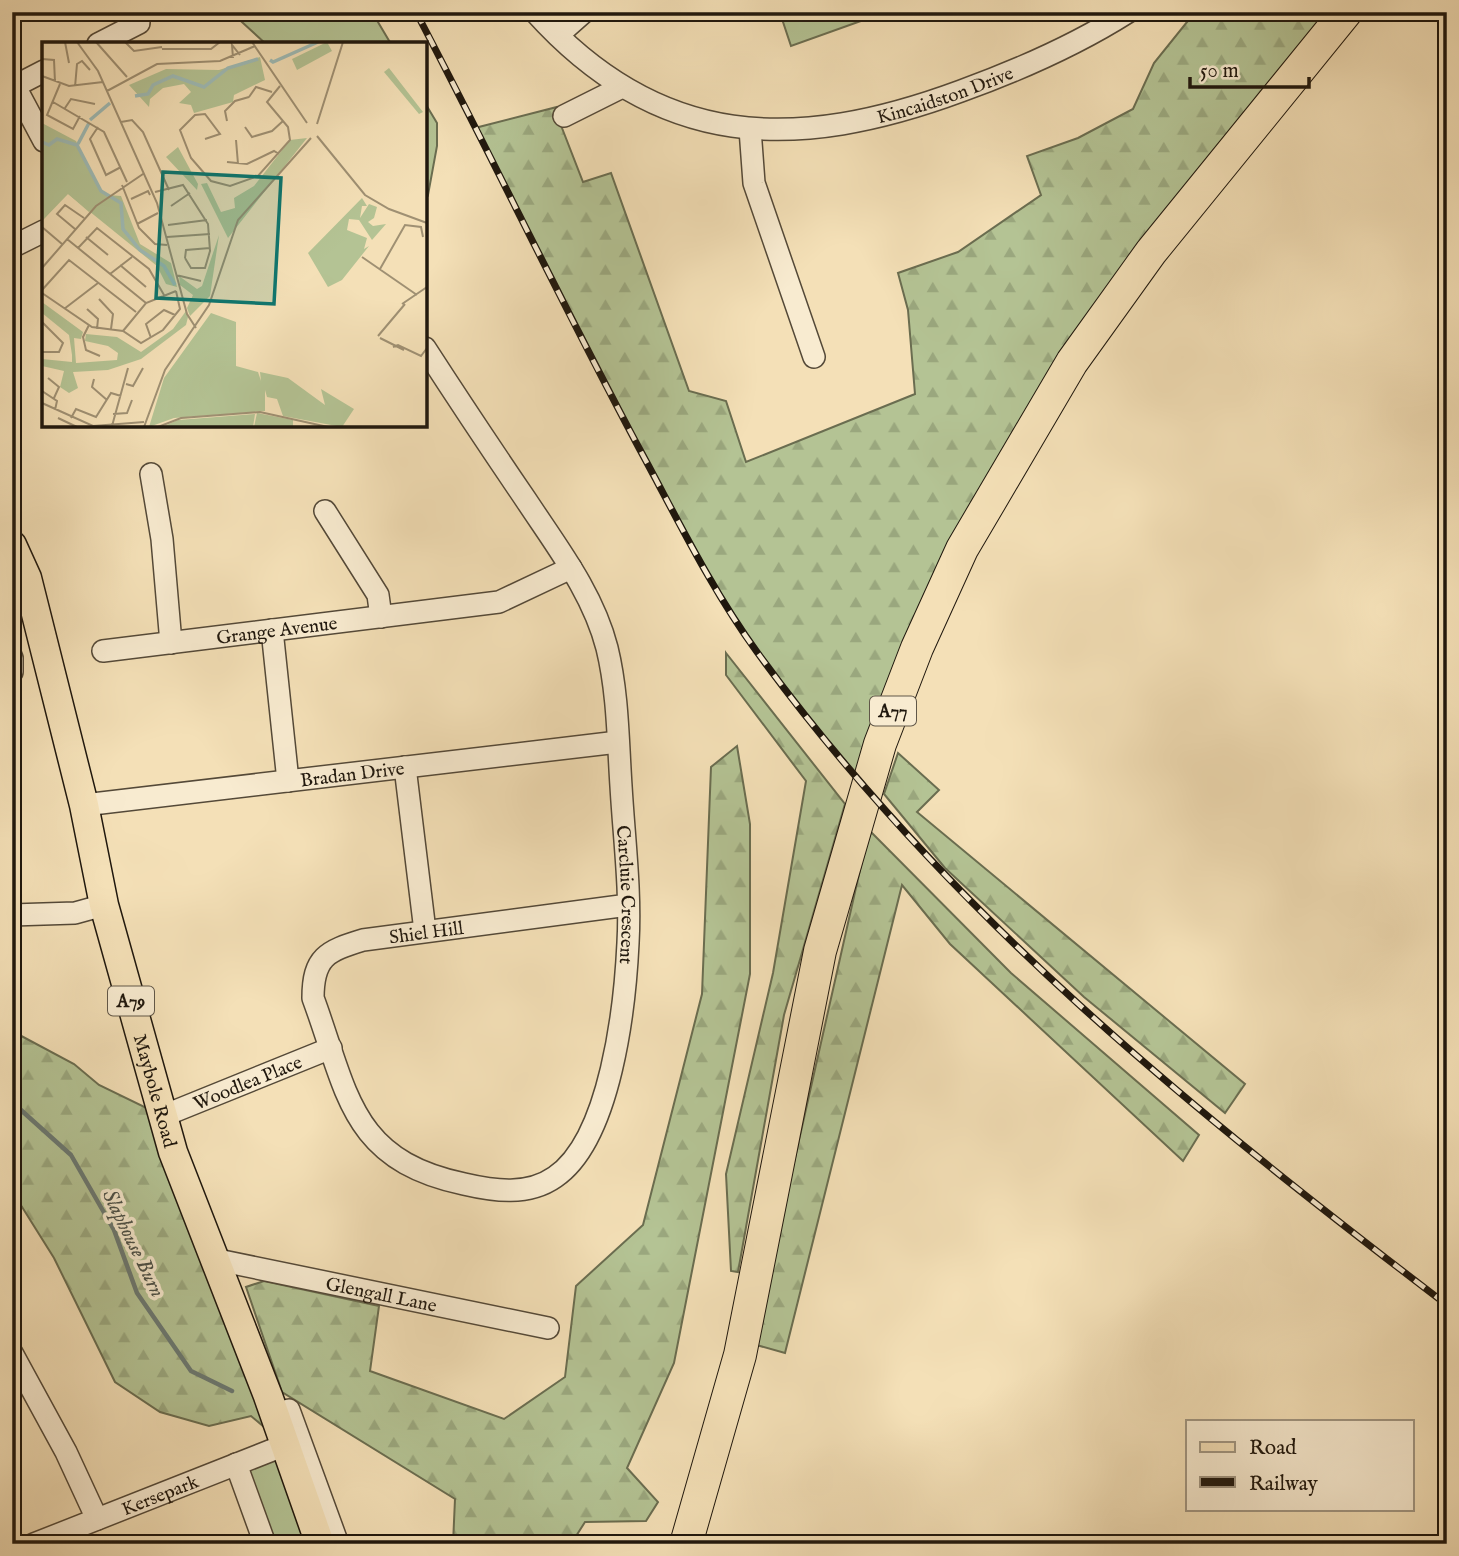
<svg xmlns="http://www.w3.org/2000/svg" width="1459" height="1556" viewBox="0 0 1459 1556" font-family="'IM FELL English',serif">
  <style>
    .grass { fill: #b4c394; stroke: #6a6d50; stroke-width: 2 }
    .forest { fill: url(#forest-firs); stroke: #6a6d50; stroke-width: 2 }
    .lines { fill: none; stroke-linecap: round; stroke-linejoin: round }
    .stream { stroke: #6b7972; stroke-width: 4.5 }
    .minor-casing { stroke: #544938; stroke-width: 24 }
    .major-casing { stroke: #1f170d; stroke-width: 31 }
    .highway-casing { stroke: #1f170d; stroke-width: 34 }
    .minor { stroke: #f8ebd0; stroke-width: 21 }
    .major { stroke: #f4e0b7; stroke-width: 28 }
    .highway { stroke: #f4e0b7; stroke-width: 32 }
    .rail-casing { stroke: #1f170d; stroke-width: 7 }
    .rail { stroke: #f8ebd0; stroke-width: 4.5; stroke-dasharray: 13; stroke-linecap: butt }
    .labels { text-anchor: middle; stroke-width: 7; stroke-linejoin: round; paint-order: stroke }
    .shield { fill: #f8ebd0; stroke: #605748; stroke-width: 2 }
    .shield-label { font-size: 18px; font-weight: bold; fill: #1f170d }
    .street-label { font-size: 19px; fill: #1f170d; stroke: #f8ebd0 }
    .water-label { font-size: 21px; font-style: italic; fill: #4b5048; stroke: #f8ebd0 }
    .inset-river { fill: none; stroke: #9ebbb6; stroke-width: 3.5 }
    .inset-road { fill: none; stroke: #9f9073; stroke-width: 2 }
    .view { fill: #0f766e; fill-opacity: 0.15; stroke: #0f766e; stroke-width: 3.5 }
    .inset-edge { fill: none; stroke: #1f170d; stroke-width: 3.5 }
  </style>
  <defs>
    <pattern id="forest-firs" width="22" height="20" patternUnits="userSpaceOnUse" patternTransform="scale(1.75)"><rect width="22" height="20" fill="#b4c394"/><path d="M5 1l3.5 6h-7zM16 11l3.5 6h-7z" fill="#9aa77e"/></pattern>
  </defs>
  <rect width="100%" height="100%" fill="#f4e0b7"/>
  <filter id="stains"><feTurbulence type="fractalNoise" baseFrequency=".00286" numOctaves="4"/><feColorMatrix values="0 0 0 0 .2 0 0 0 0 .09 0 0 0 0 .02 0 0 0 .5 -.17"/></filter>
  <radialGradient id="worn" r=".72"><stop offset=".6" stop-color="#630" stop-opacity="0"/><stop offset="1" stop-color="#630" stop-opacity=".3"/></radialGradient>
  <g class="grass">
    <path d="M 231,12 L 372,12 L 391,44 L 266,44 Z"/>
    <path d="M 783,12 L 886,12 L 791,46 L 780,13 Z"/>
    <path d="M 425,103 L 437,123 L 437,146 L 428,195 L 425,192 Z"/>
    <path d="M 285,1445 L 320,1544 L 265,1544 L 236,1465 Z"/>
  </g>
  <g class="forest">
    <path d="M 1195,12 L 1346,12 L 1072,362 L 880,744 L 853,774 L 754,648 L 719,591 L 670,505 L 475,128 L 557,107 L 564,116 L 562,128 L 583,182 L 611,173 L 689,391 L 726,401 L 746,462 L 915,394 L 908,310 L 898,273 L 958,252 L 1041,195 L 1027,156 L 1078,138 L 1133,109 L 1154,63 Z"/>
    <path d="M 726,653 L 845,804 L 784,1015 L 738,1272 L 731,1271 L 726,1174 L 773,973 L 806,781 L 726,675 Z"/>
    <path d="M 737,746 L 750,824 L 750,974 L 674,1363 L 627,1468 L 658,1502 L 646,1521 L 585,1522 L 571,1544 L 453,1544 L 455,1499 L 282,1392 L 246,1287 L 264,1281 L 379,1306 L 370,1371 L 504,1419 L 565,1377 L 576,1286 L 643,1225 L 702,994 L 711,767 Z"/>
    <path d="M 898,753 L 939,790 L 917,812 L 1245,1084 L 1225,1113 L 1084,997 L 945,868 L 884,794 Z"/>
    <path d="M 869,830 L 1011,973 L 1199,1135 L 1183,1161 L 950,944 L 902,885 L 785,1353 L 753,1344 Z"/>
    <path d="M 12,1031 L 74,1064 L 99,1085 L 163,1116 L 285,1445 L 251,1416 L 209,1426 L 160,1412 L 115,1382 L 54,1258 L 12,1191 Z"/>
  </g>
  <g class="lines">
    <path class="stream" d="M 12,1102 L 71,1155 L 114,1230 L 137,1293 L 191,1371 L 232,1391"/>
    <g class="minor-casing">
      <g id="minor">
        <path id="s1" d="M 535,12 C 659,150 796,152 961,91 C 1019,70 1076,45 1128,12"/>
        <path d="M 558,35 L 584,12"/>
        <path d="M 98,44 L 139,23"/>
        <path d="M 12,81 L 44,141"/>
        <path d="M 15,86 L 44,71"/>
        <path d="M 564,116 L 622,87"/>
        <path d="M 750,129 L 754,183 L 814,357"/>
        <path d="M 12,247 L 44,231"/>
        <path id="s2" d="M 425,348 C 458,399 492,450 526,500 C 557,547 593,593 607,648 C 618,693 618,741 621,786 C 624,838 631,891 628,943 C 625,1006 611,1139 555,1177 C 528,1196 494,1191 464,1184 C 350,1160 348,1093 313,998 C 313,957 327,951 363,940 L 628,905"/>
        <path d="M 151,474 L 162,539 L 171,643"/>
        <path d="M 325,511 L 378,595 L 381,617"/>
        <path d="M 272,630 L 288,781"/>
        <path id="s3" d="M 103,651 L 499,602 L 571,568"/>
        <path d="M 12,658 L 12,672"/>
        <path d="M 405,767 L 425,931"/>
        <path id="s4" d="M 84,805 L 618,742"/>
        <path d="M 12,915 L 75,913 L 104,905"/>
        <path id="s5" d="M 163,1116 L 331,1048"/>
        <path id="s6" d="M 213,1259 L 548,1328"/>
        <path d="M 12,1353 L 66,1452 L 97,1519"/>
        <path d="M 274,1415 L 289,1410 L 338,1544"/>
        <path d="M 236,1464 L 265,1544"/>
        <path id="s7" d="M 34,1544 L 285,1445"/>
      </g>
    </g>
    <g class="major-casing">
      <g id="major">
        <path id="s8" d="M 12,545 L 27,578 L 84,805 L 104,905 L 173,1152 L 268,1396 L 320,1544"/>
      </g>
    </g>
    <g class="highway-casing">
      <path id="highway" d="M 686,1544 L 740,1355 L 820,951 L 880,744 L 917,648 L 962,549 L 1072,362 L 1151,252 L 1346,12"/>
    </g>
    <use href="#minor" class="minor"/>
    <use href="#major" class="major"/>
    <use href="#highway" class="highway"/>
    <g class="rail-casing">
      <path id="rail" d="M 416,12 C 492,157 562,304 639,448 C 676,516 711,589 757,652 C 947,913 1193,1111 1447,1305"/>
    </g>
    <use href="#rail" class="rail"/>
  </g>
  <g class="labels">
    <g class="shield">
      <rect x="870" y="696.5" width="46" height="29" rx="5"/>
      <rect x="108" y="986.5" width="46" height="29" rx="5"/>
    </g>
    <g class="shield-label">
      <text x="893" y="717">A77</text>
      <text x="131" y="1007">A79</text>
    </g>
    <g class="street-label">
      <text dy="7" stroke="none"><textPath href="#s1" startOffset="450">Kincaidston Drive</textPath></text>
      <text dy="7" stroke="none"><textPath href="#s3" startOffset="175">Grange Avenue</textPath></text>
      <text dy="7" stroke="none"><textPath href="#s4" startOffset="270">Bradan Drive</textPath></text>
      <text dy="7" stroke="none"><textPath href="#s2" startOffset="600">Carcluie Crescent</textPath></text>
      <text dy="7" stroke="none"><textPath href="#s2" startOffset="1400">Shiel Hill</textPath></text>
      <text dy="7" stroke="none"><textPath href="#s5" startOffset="91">Woodlea Place</textPath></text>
      <text dy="7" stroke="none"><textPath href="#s8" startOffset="565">Maybole Road</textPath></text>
      <text dy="7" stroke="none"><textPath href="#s6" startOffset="172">Glengall Lane</textPath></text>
      <text dy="7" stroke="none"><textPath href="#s7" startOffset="135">Kersepark</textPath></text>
    </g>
    <g class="water-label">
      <text transform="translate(134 1243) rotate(64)" y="7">Slaphouse Burn</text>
    </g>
  </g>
  <g transform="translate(42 42)">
    <rect width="385" height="385" fill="#f4e0b7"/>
    <path d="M 285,0 L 290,9 L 255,28 L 250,17 ZM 136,105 L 156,142 L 155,148 L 124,115 ZM 169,271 L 194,280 L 194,324 L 216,330 L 219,339 L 218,330 L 246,336 L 283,363 L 279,347 L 312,367 L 300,385 L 241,374 L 235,357 L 225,355 L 223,348 L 223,369 L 132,376 L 107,385 L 122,336 ZM 215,371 L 251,378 L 251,385 L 212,385 ZM 213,372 L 211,385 L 120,385 L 136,378 Z" fill="#b4c394"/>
    <path d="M 347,26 L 381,70 L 377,72 L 342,30 ZM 265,96 L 186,196 L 159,142 L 165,141 L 179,170 L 193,166 L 192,156 L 212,144 L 248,98 ZM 0,116 L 5,124 L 66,153 L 79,154 L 98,202 L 129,221 L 135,245 L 124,242 L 115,224 L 26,152 L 0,179 ZM 320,156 L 325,164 L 320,164 L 318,176 L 327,162 L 335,165 L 332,176 L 326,180 L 331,184 L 344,182 L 330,198 L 317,178 L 307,177 L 305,188 L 325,196 L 322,207 L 327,204 L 300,238 L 286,245 L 266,211 ZM 177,193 L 168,254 L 148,274 L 145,266 L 151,253 L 138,243 L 137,234 L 155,247 L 160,244 ZM 0,260 L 41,290 L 39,297 L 32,296 L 34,321 L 75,318 L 76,311 L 66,304 L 43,299 L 44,292 L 75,295 L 99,310 L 131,287 L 144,269 L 146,275 L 144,283 L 99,317 L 66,328 L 31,330 L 36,346 L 27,351 L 18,345 L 22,329 L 0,324 L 0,317 L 30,320 L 30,313 L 27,293 L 0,271 Z" fill="#b4c394"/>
    <path d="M 218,15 L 223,38 L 192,53 L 191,60 L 152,71 L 149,63 L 137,61 L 149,50 L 142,42 L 121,46 L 108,57 L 107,65 L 87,43 L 124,27 L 177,28 ZM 0,81 L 34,99 L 57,146 L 76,161 L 78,173 L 71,180 L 54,164 L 47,170 L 25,151 L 0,179 Z" fill="#b4c394"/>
    <path class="inset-river" d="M 228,18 L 231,20 L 276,0M 93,54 L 106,52 L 111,43 L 131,34 L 162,45 L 186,26 L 216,17M 48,78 L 68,61M 0,100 L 7,103 L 15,97 L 35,103 L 59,149 L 79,161 L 81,187 L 98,208 L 122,224 L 133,243M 36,102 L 47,81"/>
    <path class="inset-road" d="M 23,0 L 27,21M 35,0 L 56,29 L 115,161 L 145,272 L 154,286M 54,0 L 85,35M 83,0 L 92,9 L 120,5M 210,0 L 265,81M 120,7 L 169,7 L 178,0M 191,16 L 190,3 L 198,13M 0,17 L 12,18 L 13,40M 0,34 L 27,44 L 61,40M 18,42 L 5,73 L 31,87 L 38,74M 33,45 L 35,22 L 40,19 L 48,28M 65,49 L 115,22 L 178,19 L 213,4M 207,55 L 214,45 L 230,50M 11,60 L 62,90 L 85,140M 23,66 L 29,57 L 53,62M 185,79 L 183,69 L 193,59 L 207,55M 79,80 L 90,78 L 101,90 L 127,148M 275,82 L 301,0M 56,85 L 48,97 L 64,133 L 79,125M 203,85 L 210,95 L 230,89 L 241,79M 275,94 L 323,153 L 347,167 L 385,181M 163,97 L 178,92 L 163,72 L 153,73 L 138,88 L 149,116 L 169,139 L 188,144 L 216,134 L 248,98 L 246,85 L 225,60 L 238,44M 194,98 L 196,122M 185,120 L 205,122 L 232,109 L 237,112M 80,143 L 97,186 L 113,202 L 125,203M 113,150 L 141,143 L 166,182 L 168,209 L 163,226 L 149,226 L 143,216M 89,157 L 106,149 L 108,153M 129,164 L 148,151M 95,182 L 116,171M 126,183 L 165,178M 0,185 L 20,202M 33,187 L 15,172 L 23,163 L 42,176M 44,195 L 66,213M 125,195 L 168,192M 25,197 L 104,261M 36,206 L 55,186 L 107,227 L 122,253M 320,215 L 375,253M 143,216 L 144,208 L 168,206M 78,223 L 104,245M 0,226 L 54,164 L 101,132M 338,227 L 363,183 L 379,185 L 381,195M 68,232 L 90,215M 134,233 L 159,239M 0,248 L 27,218 L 94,270M 0,251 L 50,285 L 81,289 L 99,301 L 121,288 L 138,267 L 134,249M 57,257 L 71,272 L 69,287M 360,262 L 385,245M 22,267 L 56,241M 45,267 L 56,277 L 55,287M 0,280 L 21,301 L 17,310 L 0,310M 47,283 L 41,295 L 44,308 L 58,314M 81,289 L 104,261 L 134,249M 336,294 L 363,262M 109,296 L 104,282 L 122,268 L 133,273M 338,296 L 362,308M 351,305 L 356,303 L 379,314 L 385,306M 6,336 L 17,345 L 12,356M 52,337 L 50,345 L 65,358M 84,342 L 91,344 L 101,326M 0,349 L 15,359 L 13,368M 0,361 L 51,384 L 102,380M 71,372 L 85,371 L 90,358M 16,376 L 35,385M 29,376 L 34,367 L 54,375 L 69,351 L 79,354M 70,384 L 86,326M 102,385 L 123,328 L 167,263 L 196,178 L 269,96M 116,385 L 139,376 L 218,370 L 286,385"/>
    <path class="view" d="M 121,130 L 239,136 L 232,262 L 114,256 Z"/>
    <rect width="385" height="385" class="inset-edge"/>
  </g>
  <rect width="1459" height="1556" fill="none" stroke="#f4e0b7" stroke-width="42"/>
  <rect x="14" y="14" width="1431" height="1528" fill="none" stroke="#1f170d" stroke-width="3.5"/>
  <rect x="21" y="21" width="1417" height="1514" fill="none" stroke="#1f170d" stroke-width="2"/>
  <rect x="1186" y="1420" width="228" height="91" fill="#f8ebd0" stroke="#a19682" stroke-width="2"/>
  <rect x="1200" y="1442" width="35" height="10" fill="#f4e0b7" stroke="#a19682" stroke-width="2"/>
  <text x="1249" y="1454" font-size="21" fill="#1f170d">Road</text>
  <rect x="1200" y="1477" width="35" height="10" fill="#1f170d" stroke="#a19682" stroke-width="2"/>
  <text x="1249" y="1490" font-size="21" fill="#1f170d">Railway</text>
  <path d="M1190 77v10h119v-10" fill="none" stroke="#1f170d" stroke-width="3.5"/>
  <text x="1200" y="77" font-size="21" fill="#1f170d" stroke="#f8ebd0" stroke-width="5" paint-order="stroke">50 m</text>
  <rect width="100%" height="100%" filter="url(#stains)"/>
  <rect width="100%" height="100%" fill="url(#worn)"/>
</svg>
